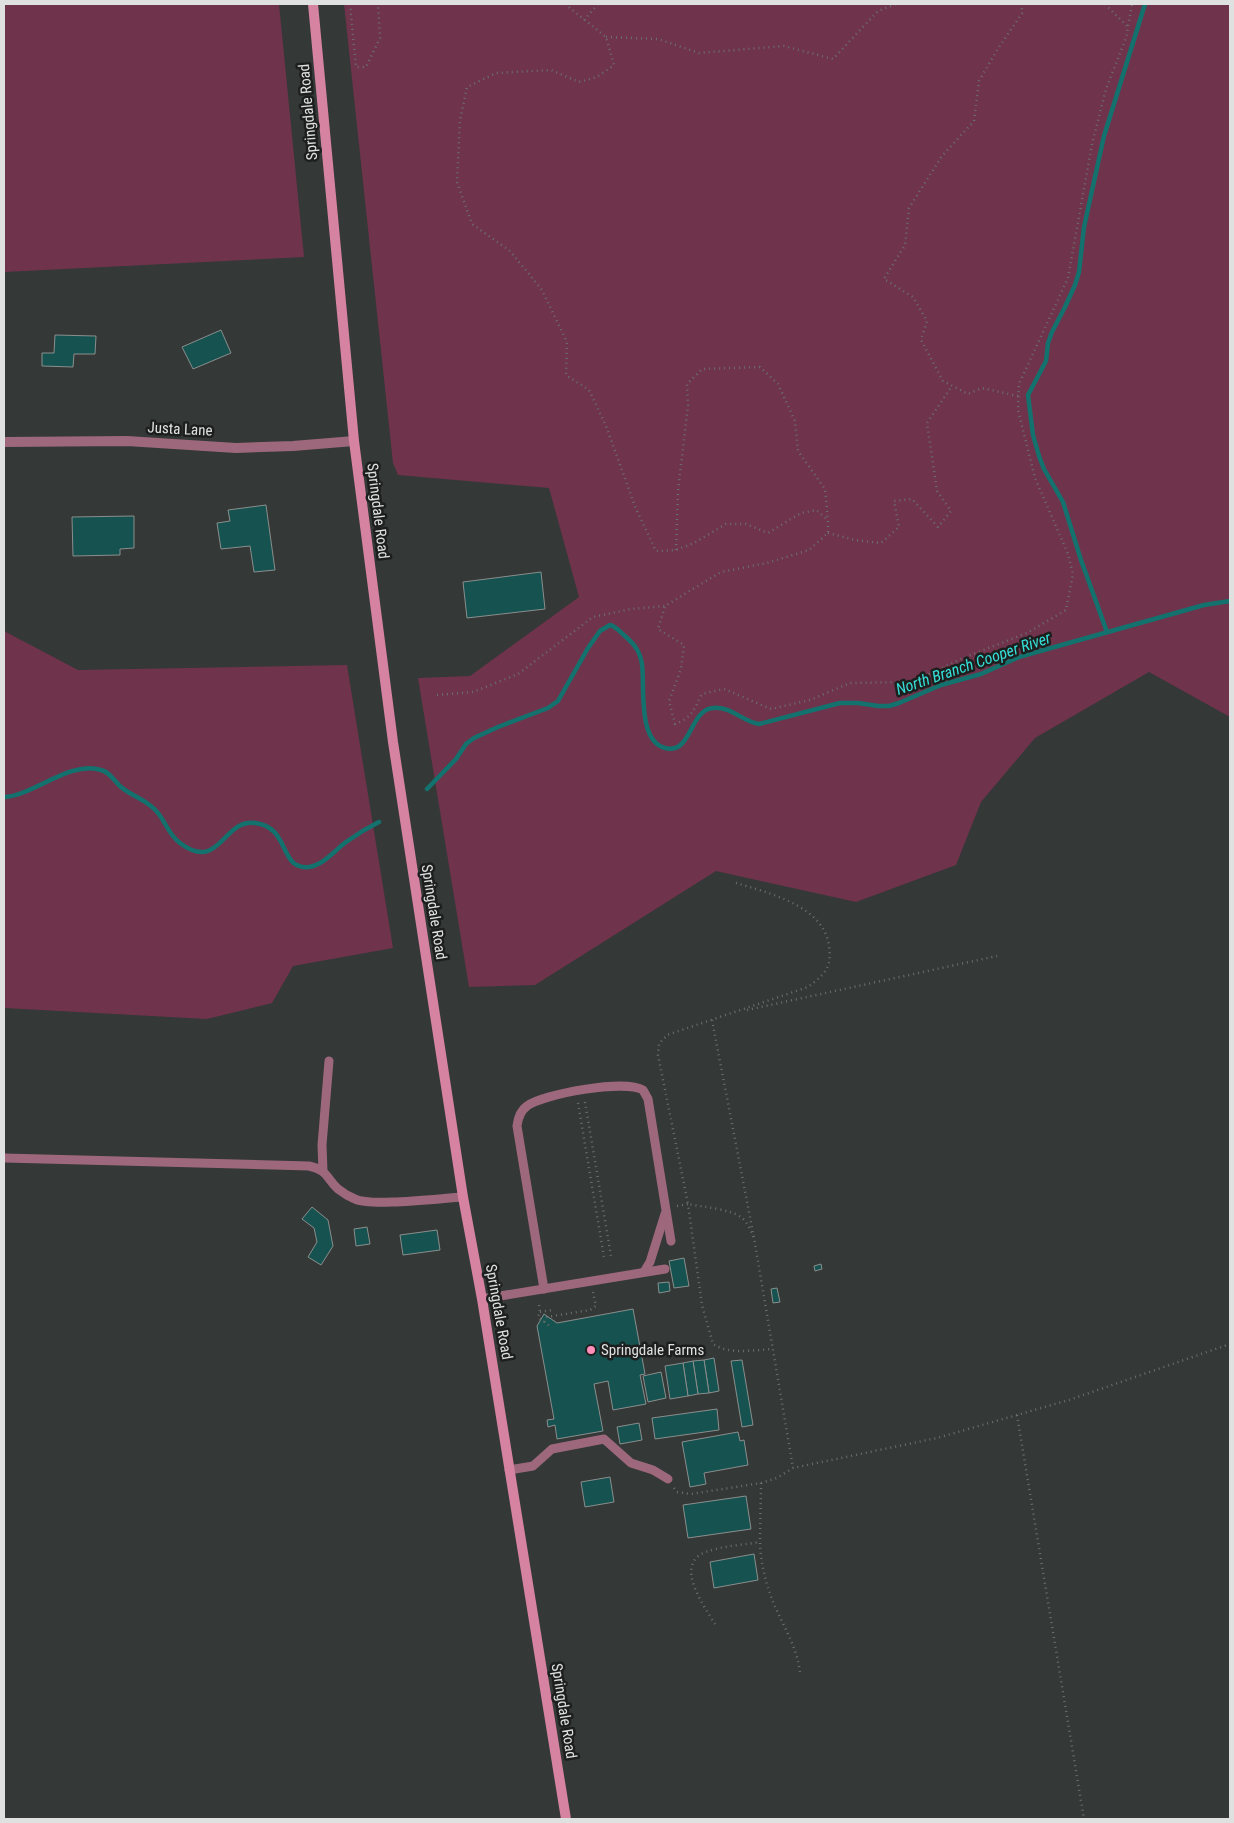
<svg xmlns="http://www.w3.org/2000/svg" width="1234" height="1823" viewBox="0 0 1234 1823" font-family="'Roboto Condensed',sans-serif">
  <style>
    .green { fill: #6f334b }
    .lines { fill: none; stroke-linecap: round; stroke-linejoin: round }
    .stream { stroke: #14726e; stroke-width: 4.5 }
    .building { fill: #165350; stroke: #8a8e8d }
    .path { stroke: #6c6f6e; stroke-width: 2.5; stroke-dasharray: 1 4; stroke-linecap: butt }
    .service { stroke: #9d687b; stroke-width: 9 }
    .minor { stroke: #9d687b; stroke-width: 10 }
    .secondary { stroke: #d682a1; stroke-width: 10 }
    .poi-dot { fill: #ff8eba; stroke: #1d1f1e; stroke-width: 2 }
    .labels { text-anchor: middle; stroke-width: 5; stroke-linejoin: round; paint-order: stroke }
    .street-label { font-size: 15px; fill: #dfe1e1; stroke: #1d1f1e }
    .poi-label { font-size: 15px; fill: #dfe1e1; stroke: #1d1f1e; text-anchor: start }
    .water-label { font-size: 16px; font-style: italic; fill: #36dfd8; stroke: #1d1f1e }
  </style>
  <rect width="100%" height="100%" fill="#343837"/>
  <g class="green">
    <path d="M 4,4 L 279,4 L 304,257 L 4,272 Z"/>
    <path d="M 344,4 L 1230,4 L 1230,717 L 1149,672 L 1035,738 L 981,802 L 956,865 L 856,902 L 716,871 L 535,985 L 469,987 L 418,678 L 470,676 L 579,597 L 549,488 L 398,475 L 393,463 Z"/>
    <path d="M 4,631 L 78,670 L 347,665 L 393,948 L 293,966 L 272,1003 L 207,1019 L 4,1008 Z"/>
  </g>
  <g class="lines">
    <g class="stream">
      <path d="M 1107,632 L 1081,560 L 1063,502 L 1044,469 L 1039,456 L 1033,435 L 1028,395 L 1046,361 L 1048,343 L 1052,332 L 1065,307 L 1075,285 L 1079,272 L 1084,227 L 1104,136 L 1145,4"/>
      <path d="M 427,789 L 456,759 L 466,744 L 474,738 L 498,727 L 548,708 L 558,701 L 588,648 L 600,631 L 610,625 C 617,627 619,631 625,636 C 634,644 640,651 642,664 C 645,685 637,741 665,748 C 692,755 689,710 713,708 C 731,706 743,722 759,724 L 840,703 L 858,703 L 878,706 L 889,706 L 899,703 L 941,685 L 981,674 L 1019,657 L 1204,605 L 1230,601"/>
      <path d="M 4,797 C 33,796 70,760 101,770 C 110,772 114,781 121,787 C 133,797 148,800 158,813 C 166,823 169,835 180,843 C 220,873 222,819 255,823 C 291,827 278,870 309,867 C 324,865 335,850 346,842 C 357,834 367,828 379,822"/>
    </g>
  </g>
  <g class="building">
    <path d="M 221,330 L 231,353 L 193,369 L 182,347 Z"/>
    <path d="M 55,335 L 96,336 L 95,354 L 74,354 L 73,367 L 42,366 L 42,353 L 54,353 Z"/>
    <path d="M 266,505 L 275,570 L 254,572 L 250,546 L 221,549 L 217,523 L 230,521 L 228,510 Z"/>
    <path d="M 134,516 L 134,548 L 120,549 L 120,555 L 73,556 L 72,517 Z"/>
    <path d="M 541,572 L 545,609 L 467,618 L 463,582 Z"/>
    <path d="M 312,1207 L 328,1220 L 333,1246 L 321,1265 L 308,1257 L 317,1242 L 314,1228 L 302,1219 Z"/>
    <path d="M 367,1227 L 370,1244 L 356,1246 L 354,1229 Z"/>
    <path d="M 437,1230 L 440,1250 L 403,1255 L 400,1235 Z"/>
    <path d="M 684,1258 L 689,1286 L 674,1288 L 669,1261 Z"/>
    <path d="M 821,1264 L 822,1269 L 815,1271 L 814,1266 Z"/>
    <path d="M 669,1282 L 670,1291 L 659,1293 L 658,1283 Z"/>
    <path d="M 777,1288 L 780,1302 L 773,1303 L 771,1289 Z"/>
    <path d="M 633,1309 L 645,1374 L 640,1375 L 646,1404 L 613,1410 L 608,1381 L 594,1384 L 603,1431 L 557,1439 L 555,1425 L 548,1427 L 547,1420 L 554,1419 L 537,1326 L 544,1314 L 557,1323 Z"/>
    <path d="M 714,1358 L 719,1391 L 709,1393 L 704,1360 Z"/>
    <path d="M 704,1360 L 709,1393 L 698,1394 L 693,1361 Z"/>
    <path d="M 742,1360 L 753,1425 L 742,1427 L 731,1361 Z"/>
    <path d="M 693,1361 L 698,1394 L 688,1396 L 683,1363 Z"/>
    <path d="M 683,1363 L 688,1396 L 670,1399 L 665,1366 Z"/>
    <path d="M 661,1372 L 666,1398 L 648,1402 L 643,1376 Z"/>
    <path d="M 717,1409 L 719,1430 L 655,1439 L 652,1418 Z"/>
    <path d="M 639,1423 L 642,1440 L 620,1444 L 617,1427 Z"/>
    <path d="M 738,1432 L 740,1441 L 744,1440 L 748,1465 L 704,1473 L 706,1484 L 690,1487 L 682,1442 Z"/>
    <path d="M 610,1477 L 614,1502 L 585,1507 L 581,1482 Z"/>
    <path d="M 746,1496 L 751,1529 L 688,1538 L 683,1505 Z"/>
    <path d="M 754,1554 L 758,1580 L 714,1588 L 710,1562 Z"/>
  </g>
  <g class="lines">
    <g class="path">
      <path d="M 350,4 L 356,67 L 366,67 L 380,38 L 378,4"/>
      <path d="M 565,4 L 606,37 L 614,65 L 597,77 L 579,82 L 551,70 L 496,73 L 467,87 L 460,120 L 457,182 L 472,224 L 510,251 L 542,290 L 567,342 L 566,375 L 589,390 L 606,426 L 636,509 L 656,551 L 676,550 L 694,543 L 726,524 L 746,524 L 768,533 L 801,513 L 816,510 L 828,520 L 828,533 L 809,550 L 767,563 L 721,572 L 665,606 L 658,629 L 684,645 L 681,669 L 669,701 L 675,724 C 692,718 694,709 702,694 L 724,689 L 771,709 L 810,700 L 850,683 L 912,682 L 963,658 L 1027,633 L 1066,610 L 1073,574 L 1068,554 L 1035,478 L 1018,410 L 1019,384 L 1068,278 L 1092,144 L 1106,89 L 1126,38 L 1132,4"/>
      <path d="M 1105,4 L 1128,27"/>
      <path d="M 584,20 L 598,4"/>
      <path d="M 606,37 L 658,39 L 699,53 L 784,46 L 833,59 L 878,11 L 896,4"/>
      <path d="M 1018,396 L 982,388 L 968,394 L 943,381 L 921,340 L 927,321 L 913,297 L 884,279 L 905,245 L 909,208 L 942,156 L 974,121 L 979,81 L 997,50 L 1023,12 L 1020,4"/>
      <path d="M 828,533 L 855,540 L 881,543 L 899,527 L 894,501 L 912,499 L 938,527 L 951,511 L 937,491 L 927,423 L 952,386"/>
      <path d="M 676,550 L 678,491 L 688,405 L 687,384 L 702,369 L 760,367 L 778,384 L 795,421 L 798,451 L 825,489 L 828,520"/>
      <path d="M 437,695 L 473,692 L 518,674 L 593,617 L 631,609 L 665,606"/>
      <path d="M 736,883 C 769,893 824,906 829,946 C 832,968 825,974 808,987 L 667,1035 L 659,1044 L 658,1055 L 688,1204 C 702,1207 732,1209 742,1218 C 748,1223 751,1231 754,1238"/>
      <path d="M 747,1010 L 997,956"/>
      <path d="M 712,1020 L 754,1238 L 793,1468"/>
      <path d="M 585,1102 L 611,1256"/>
      <path d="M 578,1103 L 604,1257"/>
      <path d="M 677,1206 L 688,1204 L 702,1305 L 713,1344 C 730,1355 753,1350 773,1349"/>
      <path d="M 539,1305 L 540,1312 L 538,1317 L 551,1327"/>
      <path d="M 540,1312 L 553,1310"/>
      <path d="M 544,1322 L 547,1317 L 590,1310 L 596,1306 L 593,1292"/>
      <path d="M 1017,1415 L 1084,1819"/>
      <path d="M 761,1483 C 761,1503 760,1522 760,1541 C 760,1557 764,1575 769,1591 C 778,1619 797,1643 800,1673"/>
      <path d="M 674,1488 L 677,1492 L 691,1494 L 761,1483 L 777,1478 L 793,1468 L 937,1438 L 1069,1400 L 1230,1344"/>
      <path d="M 715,1624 C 704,1606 673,1564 706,1552 C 721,1546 743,1545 760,1542"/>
    </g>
    <g class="service">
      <path d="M 4,1158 L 309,1166 C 328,1170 326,1178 338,1189 C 343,1193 350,1197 355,1199 C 371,1207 442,1198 463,1197"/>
      <path d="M 323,1171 L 322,1145 L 329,1061"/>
      <path d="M 644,1272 L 650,1262 L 665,1214"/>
      <path d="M 544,1289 L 517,1126 C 518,1118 520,1111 527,1106 C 543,1094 625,1079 643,1090 L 648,1099 L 671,1241"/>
      <path d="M 482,1299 L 665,1269"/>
      <path d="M 509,1470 L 533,1466 L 552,1449 L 604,1439 L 631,1463 L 653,1470 L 668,1479"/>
    </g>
    <path class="minor" d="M 4,442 L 127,441 L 236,448 L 293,446 L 354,441"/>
    <path class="secondary" d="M 313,4 L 354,441 L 393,742 L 463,1197 L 482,1299 L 566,1819"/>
  </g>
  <circle class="poi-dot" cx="591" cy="1350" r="5"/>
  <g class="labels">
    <g class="street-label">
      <text transform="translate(308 112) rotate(-95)" y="5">Springdale Road</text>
      <text transform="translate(180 429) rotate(3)" y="5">Justa Lane</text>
      <text transform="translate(378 511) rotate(83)" y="5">Springdale Road</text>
      <text transform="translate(434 912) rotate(81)" y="5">Springdale Road</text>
      <text transform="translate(499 1312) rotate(80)" y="5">Springdale Road</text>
      <text transform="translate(564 1711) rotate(81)" y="5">Springdale Road</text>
    </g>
    <g class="poi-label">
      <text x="601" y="1355">Springdale Farms</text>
    </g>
    <g class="water-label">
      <text transform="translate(973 663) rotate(-19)" y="6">North Branch Cooper River</text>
    </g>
  </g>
  <rect width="1234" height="1823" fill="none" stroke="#dfe1e1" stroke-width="10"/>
</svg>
